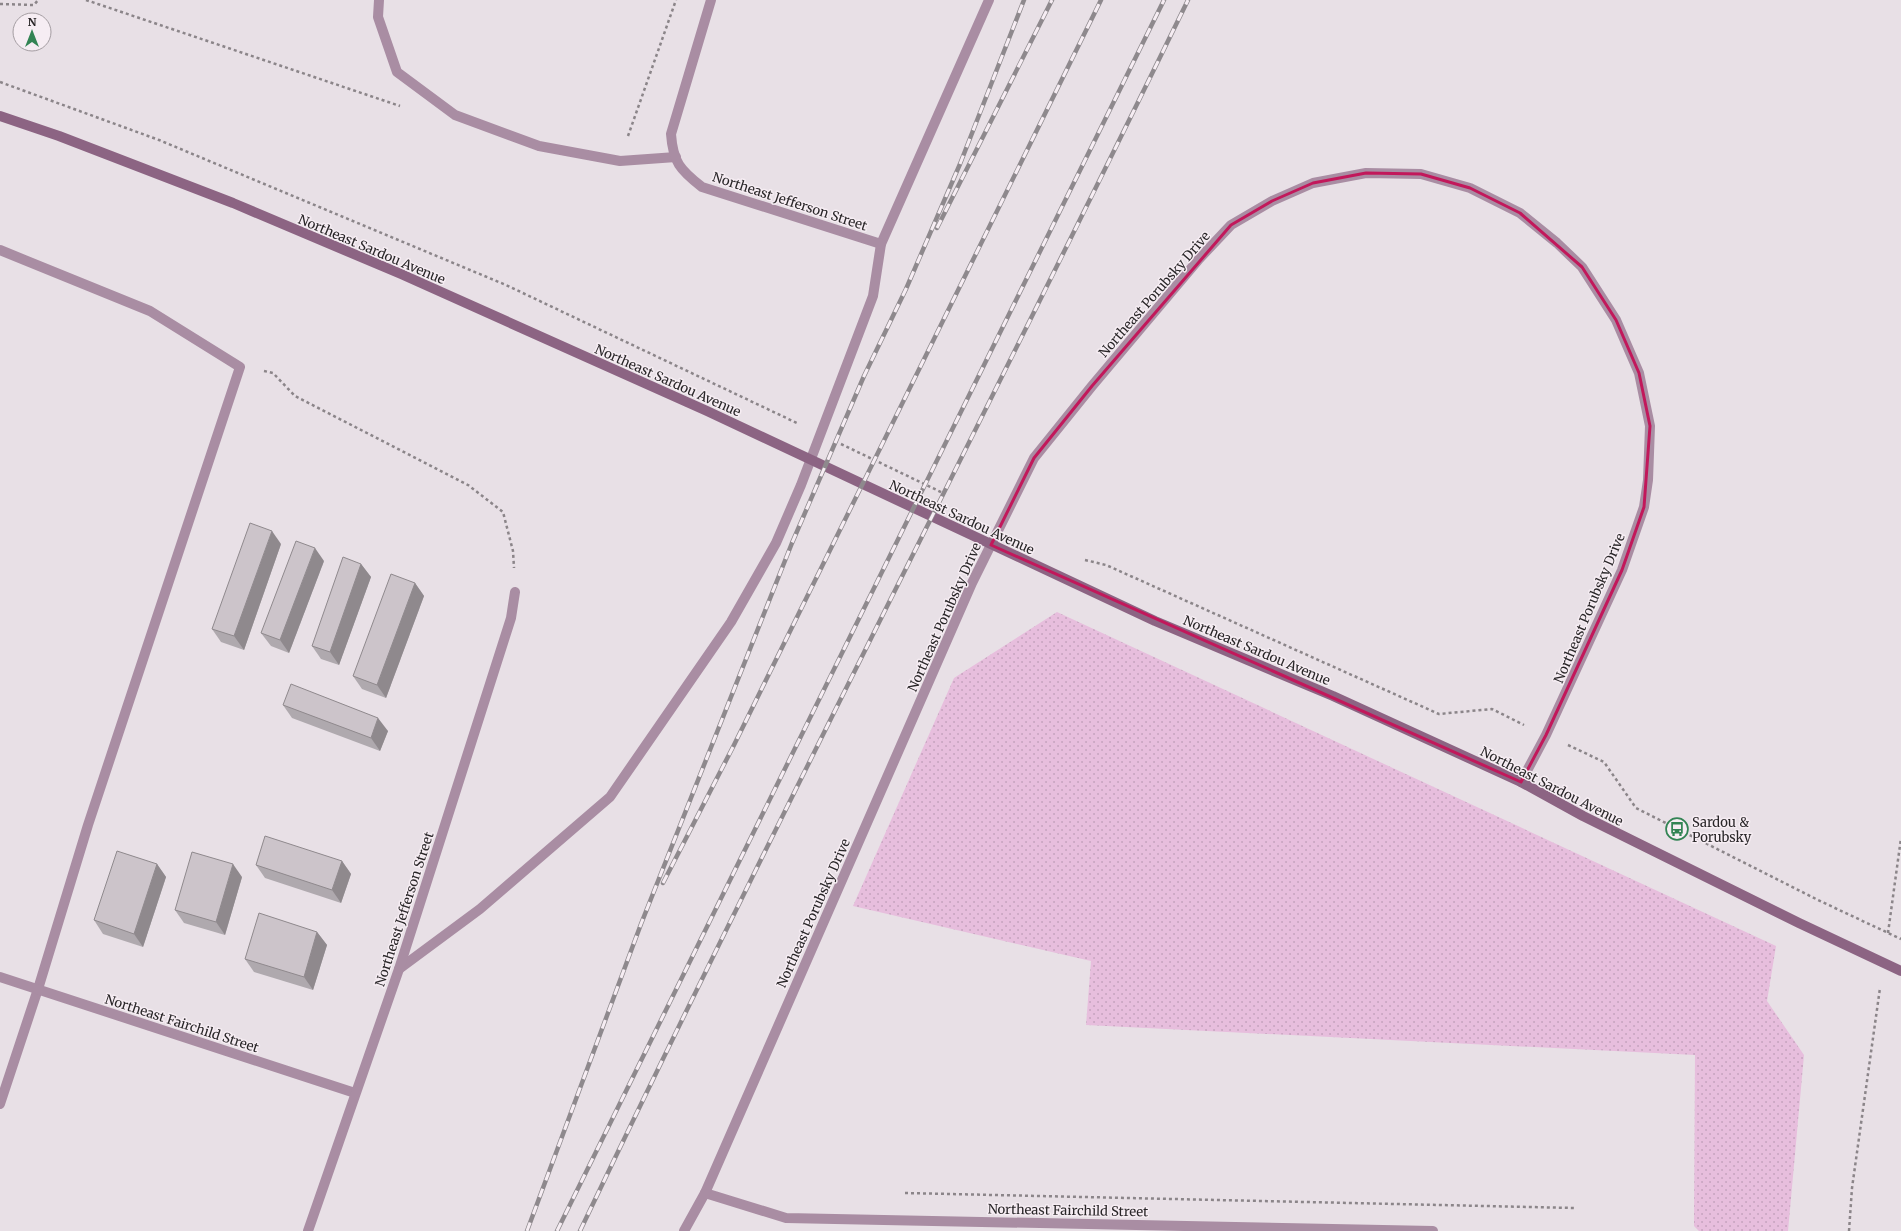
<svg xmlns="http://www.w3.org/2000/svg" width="1901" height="1231" viewBox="0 0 1901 1231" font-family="Merriweather,serif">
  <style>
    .grass { fill: url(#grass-dots) }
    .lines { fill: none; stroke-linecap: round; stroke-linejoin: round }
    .path { stroke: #8b8589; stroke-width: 2.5; stroke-dasharray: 3 3; stroke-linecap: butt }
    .service { stroke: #a98da3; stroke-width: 10 }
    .minor { stroke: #a98da3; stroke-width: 10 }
    .secondary { stroke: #8c6483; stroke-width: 10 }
    .rail-casing { stroke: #8e898d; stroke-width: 4.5 }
    .rail { stroke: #f6edf3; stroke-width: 3; stroke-dasharray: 9; stroke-linecap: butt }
    .wall { fill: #afa9ae }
    .shaded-wall { fill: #8f898d }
    .building { fill: #ccc4ca; stroke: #8f898d }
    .marked { fill: none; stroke: #c2185b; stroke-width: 3; stroke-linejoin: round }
    .labels { text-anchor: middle; stroke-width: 3; stroke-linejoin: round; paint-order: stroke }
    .street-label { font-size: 13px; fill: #292628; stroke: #f6edf3 }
    .poi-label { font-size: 13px; fill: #292628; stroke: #f6edf3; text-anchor: start }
  </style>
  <defs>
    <pattern id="grass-dots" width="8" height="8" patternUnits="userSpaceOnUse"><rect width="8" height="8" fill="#e7bedd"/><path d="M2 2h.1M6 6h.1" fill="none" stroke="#c6a3be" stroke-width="1.8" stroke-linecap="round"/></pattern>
  </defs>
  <rect width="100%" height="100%" fill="#e8e0e6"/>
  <path class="grass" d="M 1057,612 L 1776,946 L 1767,1001 L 1804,1055 L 1788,1231 L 1699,1231 L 1694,1226 L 1695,1055 L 1086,1025 L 1091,961 L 853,906 L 954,678 Z"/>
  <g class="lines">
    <g class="path">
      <path d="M 86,0 L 400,106"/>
      <path d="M 0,4 L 34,5 L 38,0"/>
      <path d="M 0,82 L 159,140 L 506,285 L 799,424"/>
      <path d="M 628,136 L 676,0"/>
      <path d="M 264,371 L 273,373 L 295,396 L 468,485 L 503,512 L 513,551 L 514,568"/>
      <path d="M 841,444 L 945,494"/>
      <path d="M 1085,560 L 1106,565 L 1439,714 L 1492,709 L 1524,725"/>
      <path d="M 1568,745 L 1604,762 L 1636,808 L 1818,900 L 1901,939"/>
      <path d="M 1888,933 L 1901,838"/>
      <path d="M 905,1193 L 1574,1208"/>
      <path d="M 1849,1231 L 1852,1188 L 1880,988"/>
    </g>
    <g class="service">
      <path d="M 379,0 L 378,17 L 397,72 L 455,115 L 539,146 L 620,161 L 676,157"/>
      <path d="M 0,250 L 150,311 L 240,367 L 88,825 L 38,989 L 0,1104"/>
      <path d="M 399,969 L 480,909 L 610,797 L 731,622 L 776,543 L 801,485 L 873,296 L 881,244 L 989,0"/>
    </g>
    <g class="minor">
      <path d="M 711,0 L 671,134 C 673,162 680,170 702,187 L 881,244"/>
      <path d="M 0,977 L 355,1093"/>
      <path d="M 705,1193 L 786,1218 L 1433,1231"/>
      <path d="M 308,1231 L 399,969 L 511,618 L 515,592"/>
      <path d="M 684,1231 L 705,1193 L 972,583 L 1034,458 L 1092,386 L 1199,259 L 1231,225 L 1272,201 L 1313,183 L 1366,173 L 1421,174 L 1470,188 L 1520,213 L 1557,243 L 1582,267 L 1616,320 L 1639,373 L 1650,426 L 1648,480 L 1644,507 L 1622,570 L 1546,735 L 1521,782"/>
    </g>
    <path class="secondary" d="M 0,116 L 59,136 L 233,203 L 401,274 L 707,411 L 1155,621 L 1333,696 L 1521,782 L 1583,816 L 1799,923 L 1901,971"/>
    <g class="rail-casing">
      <g id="rail">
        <path d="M 937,228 L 1052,0"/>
        <path d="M 663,883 L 734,745 L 1101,0"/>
        <path d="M 527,1231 L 641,924 L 792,543 L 864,376 L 906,289 L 960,164 L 1024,0"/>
        <path d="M 557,1231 L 1164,0"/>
        <path d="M 580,1231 C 777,818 988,411 1188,0"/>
      </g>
    </g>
    <use href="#rail" class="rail"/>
  </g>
  <g class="wall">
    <path d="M 281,544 L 244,650 L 221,642 L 212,629 Z"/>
    <path d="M 324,561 L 289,653 L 271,646 L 261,633 Z"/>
    <path d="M 361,564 L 371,577 L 339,665 L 321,659 L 312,646 Z"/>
    <path d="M 415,583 L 424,596 L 386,698 L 362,689 L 353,676 Z"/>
    <path d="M 283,705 L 388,731 L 380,751 L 292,718 Z"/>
    <path d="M 342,861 L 351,874 L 341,903 L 265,878 L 256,865 Z"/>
    <path d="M 157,864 L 166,877 L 143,947 L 103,934 L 94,920 Z"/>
    <path d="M 242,877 L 225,935 L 184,923 L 175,910 Z"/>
    <path d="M 317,932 L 327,945 L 313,990 L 254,972 L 245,959 Z"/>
  </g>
  <g class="shaded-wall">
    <path d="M 272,531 L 281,544 L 244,650 L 234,636 Z"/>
    <path d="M 315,548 L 324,561 L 289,653 L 280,640 Z"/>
    <path d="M 361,564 L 371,577 L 339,665 L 330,652 Z"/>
    <path d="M 415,583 L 424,596 L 386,698 L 377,685 Z"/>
    <path d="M 378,718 L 388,731 L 380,751 L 371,738 Z"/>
    <path d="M 342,861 L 351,874 L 341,903 L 332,890 Z"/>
    <path d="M 157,864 L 166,877 L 143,947 L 134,934 Z"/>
    <path d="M 233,864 L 242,877 L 225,935 L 216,922 Z"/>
    <path d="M 317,932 L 327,945 L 313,990 L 304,977 Z"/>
  </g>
  <g class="building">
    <path d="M 250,523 L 272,531 L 234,636 L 212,629 Z"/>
    <path d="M 296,541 L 315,548 L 280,640 L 261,633 Z"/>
    <path d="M 343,557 L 361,564 L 330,652 L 312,646 Z"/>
    <path d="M 391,574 L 415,583 L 377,685 L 353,676 Z"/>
    <path d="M 291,684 L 378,718 L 371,738 L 283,705 Z"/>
    <path d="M 265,836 L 342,861 L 332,890 L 256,865 Z"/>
    <path d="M 117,851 L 157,864 L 134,934 L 94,920 Z"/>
    <path d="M 192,852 L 233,864 L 216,922 L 175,910 Z"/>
    <path d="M 259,913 L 317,932 L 304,977 L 245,959 Z"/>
  </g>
  <path class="marked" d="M 1366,173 L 1421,174 L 1470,188 L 1520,213 L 1582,267 L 1616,320 L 1639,373 L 1650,426 L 1644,507 L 1622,570 L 1546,735 L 1521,782 L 991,545 L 1034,458 L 1092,386 L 1231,225 L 1272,201 L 1313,183 Z"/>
  <defs>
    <g id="bus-ring" transform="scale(1.15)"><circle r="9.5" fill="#f6edf3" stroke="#338454" stroke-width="1.5"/><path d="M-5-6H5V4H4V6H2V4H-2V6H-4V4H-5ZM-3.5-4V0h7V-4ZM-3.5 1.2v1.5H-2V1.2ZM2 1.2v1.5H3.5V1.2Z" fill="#338454"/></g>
  </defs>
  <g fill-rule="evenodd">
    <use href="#bus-ring" x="1677" y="829"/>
  </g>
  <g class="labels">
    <g class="street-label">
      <text transform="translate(790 201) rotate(18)" y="5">Northeast Jefferson Street</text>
      <text transform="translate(372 249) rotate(23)" y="5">Northeast Sardou Avenue</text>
      <text transform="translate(1154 294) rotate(-49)" y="5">Northeast Porubsky Drive</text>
      <text transform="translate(668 380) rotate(24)" y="5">Northeast Sardou Avenue</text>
      <text transform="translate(962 517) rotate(25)" y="5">Northeast Sardou Avenue</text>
      <text transform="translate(1589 608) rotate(-67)" y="5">Northeast Porubsky Drive</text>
      <text transform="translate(944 617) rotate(-66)" y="5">Northeast Porubsky Drive</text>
      <text transform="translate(1257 650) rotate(23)" y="5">Northeast Sardou Avenue</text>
      <text transform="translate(1552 786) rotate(27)" y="5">Northeast Sardou Avenue</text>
      <text transform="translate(404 909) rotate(-72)" y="5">Northeast Jefferson Street</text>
      <text transform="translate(813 913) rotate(-66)" y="5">Northeast Porubsky Drive</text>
      <text transform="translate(182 1023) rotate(18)" y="5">Northeast Fairchild Street</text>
      <text transform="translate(1068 1210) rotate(1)" y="5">Northeast Fairchild Street</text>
    </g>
    <g class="poi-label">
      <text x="1692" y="827">Sardou &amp;<tspan x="1692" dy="15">Porubsky</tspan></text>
    </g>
  </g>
  <g transform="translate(32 32)"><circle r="19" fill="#f6edf3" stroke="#a49da2"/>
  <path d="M0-3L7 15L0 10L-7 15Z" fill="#338454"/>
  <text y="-6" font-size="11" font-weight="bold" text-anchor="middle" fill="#292628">N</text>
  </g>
</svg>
